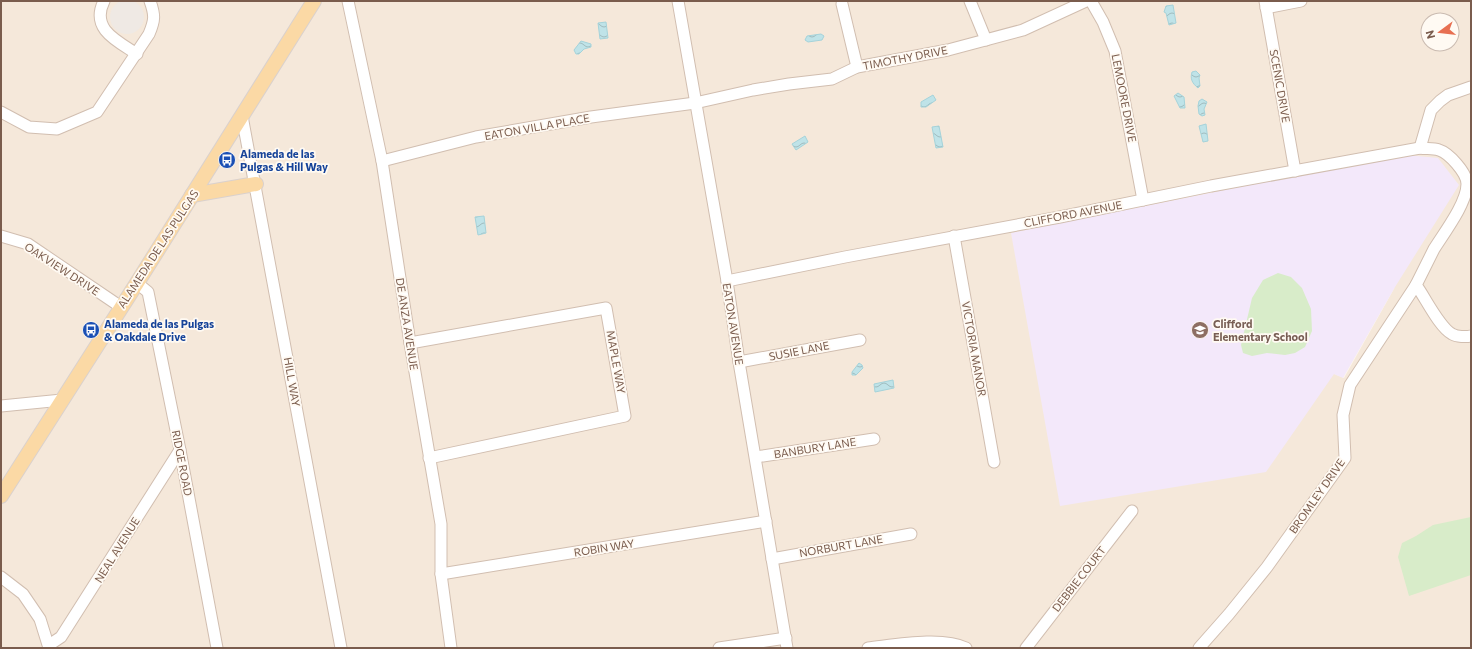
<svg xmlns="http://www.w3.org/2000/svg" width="1472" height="649" viewBox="0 0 1472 649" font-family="Commissioner,sans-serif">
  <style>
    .residential { fill: #f5e8da; fill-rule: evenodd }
    .industrial { fill: #efe9e4 }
    .education { fill: #f3e8fa }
    .green { fill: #d8ecc9 }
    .water { fill: url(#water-waves); stroke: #a5d3da }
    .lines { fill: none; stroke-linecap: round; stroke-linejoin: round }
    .minor-casing { stroke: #d1beb0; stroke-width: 13 }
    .major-casing { stroke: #dad1cd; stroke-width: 16 }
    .minor { stroke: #fff; stroke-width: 11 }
    .major { stroke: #fbd9a5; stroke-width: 14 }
    .labels { text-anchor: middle; stroke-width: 3.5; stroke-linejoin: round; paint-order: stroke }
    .street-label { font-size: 11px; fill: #7a5c4d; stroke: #fffaf3 }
    .transit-label { font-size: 11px; font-weight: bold; fill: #164399; stroke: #fffaf3; text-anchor: start }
    .education-label { font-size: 11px; font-weight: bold; fill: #785e54; stroke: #fffaf3; text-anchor: start }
  </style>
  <defs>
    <pattern id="water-waves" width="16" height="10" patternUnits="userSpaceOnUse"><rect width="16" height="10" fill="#bfe3e8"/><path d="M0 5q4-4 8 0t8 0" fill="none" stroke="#a0bbbe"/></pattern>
  </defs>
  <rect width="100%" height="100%" fill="#fdf6ec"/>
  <path class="residential" d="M 1,1 L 1471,1 L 1471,648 L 1,648 ZM 1428,20 L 1452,20 L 1452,44 L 1428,44 ZM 1395,287 L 1344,378 L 1334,374 Z"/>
  <circle class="industrial" cx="127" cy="17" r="17"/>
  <path class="education" d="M 1407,155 L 1438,158 L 1459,185 L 1395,287 L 1343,378 L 1334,374 L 1266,472 L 1060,506 L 1011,233 L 1275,180 Z"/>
  <g class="green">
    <path d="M 1278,273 L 1291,277 L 1302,288 L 1311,309 L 1312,331 L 1305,347 L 1295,353 L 1285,355 L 1267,353 L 1252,356 L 1243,353 L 1241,345 L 1252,298 L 1263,280 Z"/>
    <path d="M 1471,517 L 1471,575 L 1409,596 L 1398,557 L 1402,543 L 1416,536 L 1433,525 Z"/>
  </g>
  <g class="water">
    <path d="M 1173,5 L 1176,23 L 1169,25 L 1166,13 L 1164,12 L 1166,6 Z"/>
    <path d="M 606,22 L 608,38 L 600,39 L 598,23 Z"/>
    <path d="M 821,34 L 824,36 L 822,40 L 808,42 L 805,40 L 807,36 Z"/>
    <path d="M 581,41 L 591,44 L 591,47 L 584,49 L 579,54 L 576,54 L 574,50 Z"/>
    <path d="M 1196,71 L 1200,75 L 1199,78 L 1200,86 L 1198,88 C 1192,83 1190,79 1192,72 Z"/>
    <path d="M 1178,93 L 1184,97 L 1185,108 L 1180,108 L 1174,96 Z"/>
    <path d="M 933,95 L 936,100 L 926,107 L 921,107 L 921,102 Z"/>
    <path d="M 1202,99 L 1207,102 L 1204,109 L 1205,115 L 1202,116 L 1199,114 L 1198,106 L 1199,101 Z"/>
    <path d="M 1206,124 L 1208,141 L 1203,142 L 1199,126 Z"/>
    <path d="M 939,126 L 943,147 L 936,148 L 932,127 Z"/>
    <path d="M 805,136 L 808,142 L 796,150 L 792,144 Z"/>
    <path d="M 484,216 L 486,233 L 478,235 L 475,217 Z"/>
    <path d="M 859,363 L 862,365 L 863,368 L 856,375 L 852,375 L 852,372 Z"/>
    <path d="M 893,380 L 894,388 L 875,392 L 874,384 Z"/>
  </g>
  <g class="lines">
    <g class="minor-casing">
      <g id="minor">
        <path d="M 104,1 C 90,29 117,41 137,54"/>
        <path d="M 348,1 L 382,161 L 410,343 L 441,524 L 441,574 L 451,648"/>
        <path d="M 678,1 L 727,281 L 739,362 L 787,648"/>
        <path d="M 970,1 L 986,40"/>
        <path d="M 1091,1 L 1103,22 L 1115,51 L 1143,200"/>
        <path d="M 1265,1 L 1295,171"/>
        <path d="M 842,4 L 857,67"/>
        <path d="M 1266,8 L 1301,1"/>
        <path d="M 1,112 L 29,127 L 57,129 L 97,112 L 149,34 C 155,20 155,15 150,1"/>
        <path d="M 242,116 L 341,648"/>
        <path d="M 1420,148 L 1431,110 L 1440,101 L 1448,95 L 1471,87"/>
        <path d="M 382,161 L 476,137 L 591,117 L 695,103 L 753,90 L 789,84 L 832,79 L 857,67 L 948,50 L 1023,30 L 1086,1"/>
        <path d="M 1,236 L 28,244 L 121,307"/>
        <path d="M 954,236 L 994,462"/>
        <path d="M 727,281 L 845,257 L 1060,217 L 1211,186 L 1420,148 C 1426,149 1433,148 1439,150 C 1449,153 1467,173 1467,184 C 1467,203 1444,233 1434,249 C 1428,261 1422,273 1416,285 C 1425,297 1439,327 1452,334 C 1457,337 1466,337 1471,336"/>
        <path d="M 137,283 L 148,292 L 180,450 L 217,648"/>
        <path d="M 410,343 L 606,308 L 625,416 L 429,458"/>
        <path d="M 739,362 L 860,340"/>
        <path d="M 1,406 L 62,400"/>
        <path d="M 756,457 L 874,439"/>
        <path d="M 772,559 L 911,534"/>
        <path d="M 441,574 L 766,521"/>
        <path d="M 1,577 L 23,594 L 40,619 L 49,648"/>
        <path d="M 49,645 L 61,637 L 180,450"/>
        <path d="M 719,648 L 786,638"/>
        <path d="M 868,648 C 895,645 942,636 966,648"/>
        <path d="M 1026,648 L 1132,511"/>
        <path d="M 1199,648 L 1229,614 L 1267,567 L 1345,458 L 1343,415 L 1350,385 L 1416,285"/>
      </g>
    </g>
    <g class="major-casing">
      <g id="major">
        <path d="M 192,195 L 256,184"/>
        <path d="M 1,496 L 137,283 L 314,1"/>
      </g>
    </g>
    <use href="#minor" class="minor"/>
    <use href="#major" class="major"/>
  </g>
  <defs>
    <g id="bus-disc" transform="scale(0.9)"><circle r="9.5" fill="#1a4fb4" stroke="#fffaf3"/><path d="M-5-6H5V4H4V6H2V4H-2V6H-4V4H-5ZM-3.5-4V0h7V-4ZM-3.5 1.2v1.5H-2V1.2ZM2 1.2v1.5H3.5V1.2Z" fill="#fff"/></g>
    <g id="school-disc" transform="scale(0.9)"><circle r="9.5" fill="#8d6e63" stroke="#fffaf3"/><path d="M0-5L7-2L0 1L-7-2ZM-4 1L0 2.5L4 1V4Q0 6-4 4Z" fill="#fff"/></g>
  </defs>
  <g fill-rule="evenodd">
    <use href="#bus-disc" x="227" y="160"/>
    <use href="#bus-disc" x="91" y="330"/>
    <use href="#school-disc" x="1200" y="330"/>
  </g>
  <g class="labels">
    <g class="street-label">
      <text transform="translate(905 58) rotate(-11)" y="4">TIMOTHY DRIVE</text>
      <text transform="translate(1280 86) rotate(80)" y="4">SCENIC DRIVE</text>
      <text transform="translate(1124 98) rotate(79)" y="4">LEMOORE DRIVE</text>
      <text transform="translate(537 127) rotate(-10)" y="4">EATON VILLA PLACE</text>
      <text transform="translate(1073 214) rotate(-11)" y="4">CLIFFORD AVENUE</text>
      <text transform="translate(158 249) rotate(-57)" y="4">ALAMEDA DE LAS PULGAS</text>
      <text transform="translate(62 269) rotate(33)" y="4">OAKVIEW DRIVE</text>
      <text transform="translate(407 324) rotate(81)" y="4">DE ANZA AVENUE</text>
      <text transform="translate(733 324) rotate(81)" y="4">EATON AVENUE</text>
      <text transform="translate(974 349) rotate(80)" y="4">VICTORIA MANOR</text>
      <text transform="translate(799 351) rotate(-11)" y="4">SUSIE LANE</text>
      <text transform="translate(616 362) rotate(80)" y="4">MAPLE WAY</text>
      <text transform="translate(292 382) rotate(80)" y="4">HILL WAY</text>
      <text transform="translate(815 448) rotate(-9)" y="4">BANBURY LANE</text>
      <text transform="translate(182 463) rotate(79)" y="4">RIDGE ROAD</text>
      <text transform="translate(1317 496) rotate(-55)" y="4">BROMLEY DRIVE</text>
      <text transform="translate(841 546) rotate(-10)" y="4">NORBURT LANE</text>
      <text transform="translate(604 548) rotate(-9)" y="4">ROBIN WAY</text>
      <text transform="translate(117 550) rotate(-58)" y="4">NEAL AVENUE</text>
      <text transform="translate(1079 579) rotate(-52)" y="4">DEBBIE COURT</text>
    </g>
    <g class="transit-label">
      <text x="240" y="158">Alameda de las<tspan x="240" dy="13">Pulgas &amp; Hill Way</tspan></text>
      <text x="104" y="328">Alameda de las Pulgas<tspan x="104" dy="13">&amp; Oakdale Drive</tspan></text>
    </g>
    <g class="education-label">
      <text x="1213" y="328">Clifford<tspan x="1213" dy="13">Elementary School</tspan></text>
    </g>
  </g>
  <rect width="1472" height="649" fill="none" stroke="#7a5c4d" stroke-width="4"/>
  <g transform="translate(1440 32) rotate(255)"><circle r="19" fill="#fffaf3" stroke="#cabbb1"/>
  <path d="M0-3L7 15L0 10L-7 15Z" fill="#e76f51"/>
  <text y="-6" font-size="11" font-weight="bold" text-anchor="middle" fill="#7a5c4d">N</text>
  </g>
</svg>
